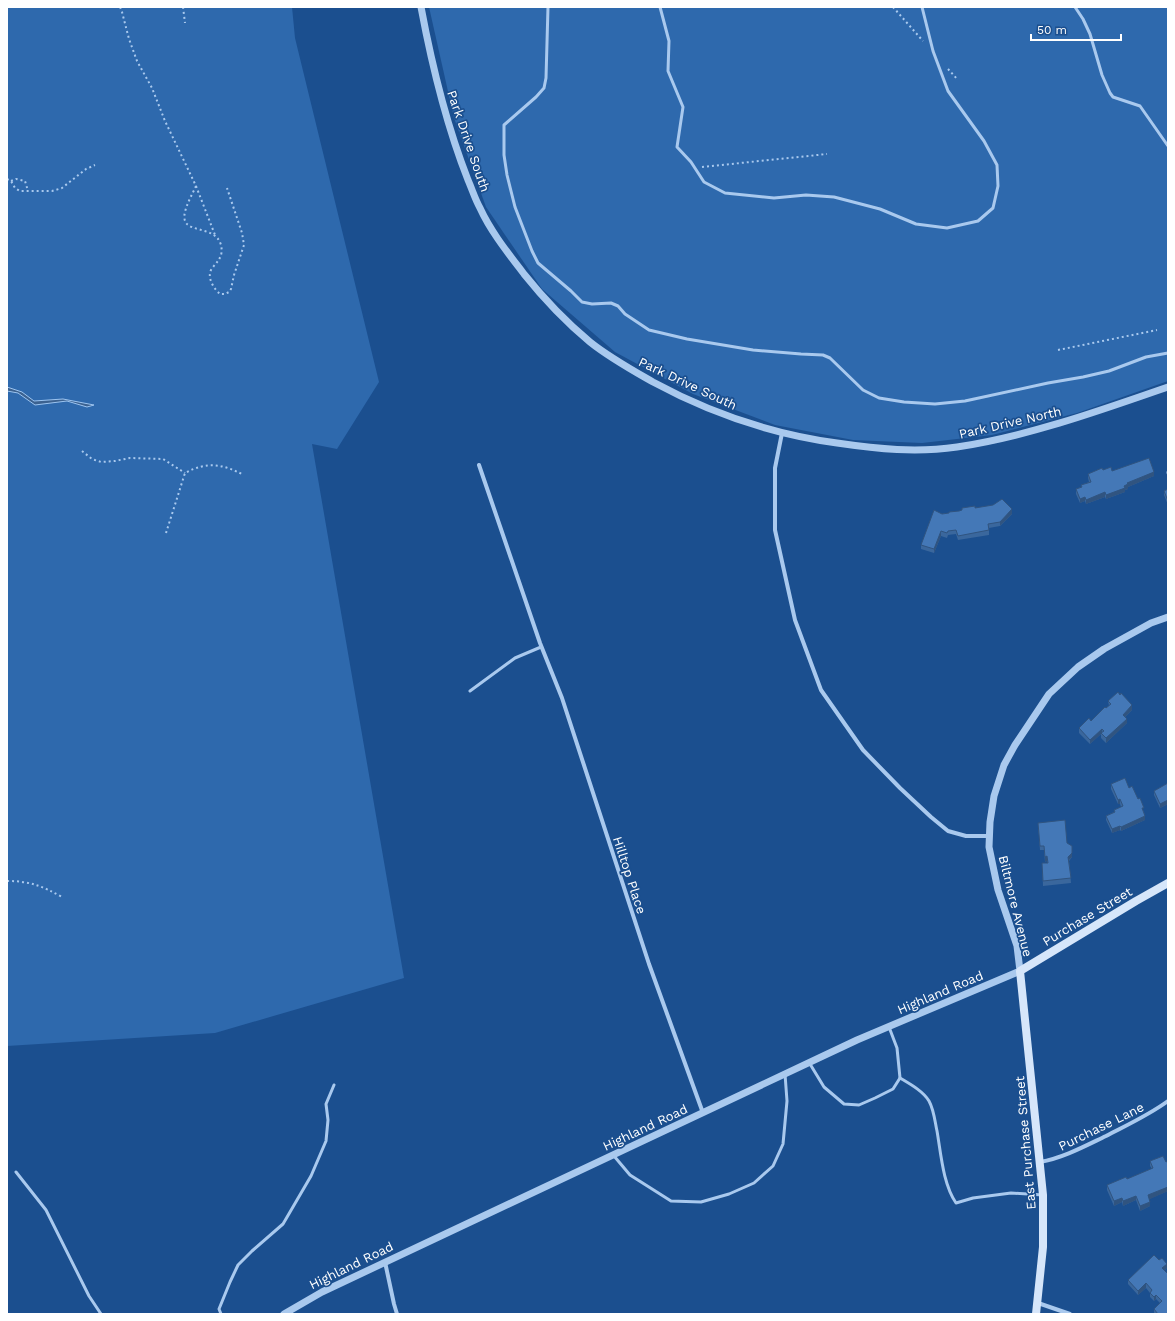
<svg xmlns="http://www.w3.org/2000/svg" width="1175" height="1321" viewBox="0 0 1175 1321" font-family="'Work Sans',sans-serif">
  <style>
    .green { fill: #2e69ad }
    .water { fill: #3c6290; stroke: #9cc4f0 }
    .lines { fill: none; stroke-linecap: round; stroke-linejoin: round }
    .path { stroke: #a9c9ee; stroke-width: 2; stroke-dasharray: 2 3; stroke-linecap: butt }
    .service { stroke: #a9c9ee; stroke-width: 3 }
    .minor { stroke: #a9c9ee; stroke-width: 4 }
    .tertiary { stroke: #a9c9ee; stroke-width: 7 }
    .secondary { stroke: #d6e6fa; stroke-width: 8 }
    .wall { fill: #3a679d }
    .shaded-wall { fill: #305480 }
    .building { fill: #4478b7; stroke: #305480 }
    .labels { text-anchor: middle; stroke-width: 3.5; stroke-linejoin: round; paint-order: stroke }
    .street-label { font-size: 13px; fill: #fff; stroke: #1b4f8f }
  </style>
  <rect width="100%" height="100%" fill="#1b4f8f"/>
  <g class="green">
    <path d="M 7,7 L 292,7 L 295,38 L 379,382 L 337,449 L 312,444 L 404,978 L 215,1033 L 7,1046 Z"/>
    <path d="M 429,7 L 1168,7 L 1168,381 L 1077,413 L 992,435 L 922,443 L 853,440 L 775,425 L 693,394 L 615,352 L 542,289 L 486,207 L 454,118 Z"/>
  </g>
  <path class="water" d="M 7,387 L 22,392 L 34,401 L 63,399 L 94,405 L 87,407 L 67,401 L 35,405 L 18,393 L 7,391 Z"/>
  <g class="lines">
    <g class="path">
      <path d="M 120,7 L 122,12 L 129,39 L 137,61 L 152,88 L 165,121 L 196,186 C 192,195 187,203 185,212 C 179,236 215,223 221,245 C 224,258 216,262 211,270 C 207,278 214,289 220,294 L 225,294 L 229,292 L 231,289 L 234,275 L 244,245 L 242,233 L 227,188"/>
      <path d="M 183,7 L 185,23"/>
      <path d="M 893,7 L 923,41"/>
      <path d="M 948,69 L 958,80"/>
      <path d="M 702,167 L 827,154"/>
      <path d="M 7,179 L 11,181 L 15,188 L 20,191 L 52,191 L 62,188 L 86,169 L 95,165"/>
      <path d="M 11,181 L 16,179 L 25,181 L 28,191"/>
      <path d="M 196,186 L 215,235"/>
      <path d="M 1058,350 L 1157,330"/>
      <path d="M 82,451 L 92,459 L 101,462 L 115,461 L 130,458 L 163,459 L 185,473"/>
      <path d="M 166,533 L 185,473 C 208,461 222,464 244,475"/>
      <path d="M 7,881 C 30,881 42,886 62,897"/>
    </g>
    <g class="service">
      <path d="M 548,7 L 546,78 L 544,88 L 536,97 L 504,125 L 504,155 L 507,175 L 515,207 L 532,251 L 538,263 L 571,291 L 582,302 L 592,304 L 611,303 L 618,306 L 625,314 L 649,330 L 687,339 L 753,350 L 801,354 L 823,355 L 830,358 L 863,390 L 879,398 L 904,402 L 935,404 L 965,401 L 1048,383 L 1083,377 L 1109,371 L 1146,357 L 1168,353"/>
      <path d="M 660,7 L 669,41 L 668,71 L 683,107 L 677,147 L 691,162 L 704,182 L 725,193 L 774,198 L 806,195 L 834,197 L 880,209 L 916,224 L 947,228 L 978,221 L 993,208 L 998,186 L 997,165 L 984,141 L 948,91 L 933,51 L 922,7"/>
      <path d="M 1075,7 L 1083,19 L 1090,34 L 1102,75 L 1110,93 L 1113,97 L 1140,106 L 1168,146"/>
      <path d="M 1168,473 L 1168,472"/>
      <path d="M 470,691 L 515,658 L 541,647"/>
      <path d="M 810,1064 L 824,1087 L 844,1104 L 859,1105 L 875,1098 L 893,1089 L 900,1078 L 897,1048 L 889,1027"/>
      <path d="M 900,1078 C 910,1084 923,1091 929,1101 C 934,1110 935,1122 937,1131 C 941,1154 943,1184 956,1203 L 973,1198 L 1011,1193 L 1043,1195"/>
      <path d="M 614,1156 L 630,1175 L 671,1201 L 701,1202 L 729,1194 L 754,1183 L 773,1166 L 783,1144 L 787,1101 L 785,1074"/>
      <path d="M 16,1172 L 46,1210 L 89,1296 L 101,1314"/>
      <path d="M 221,1314 L 219,1309 L 230,1282 L 238,1265 L 252,1251 L 283,1224 L 311,1176 L 326,1141 L 328,1120 L 326,1104 L 334,1085"/>
    </g>
    <g class="minor">
      <path d="M 782,433 L 775,468 L 775,530 L 795,620 L 821,690 L 863,750 L 900,788 L 931,817 L 948,831 L 966,836 L 989,836"/>
      <path d="M 479,465 L 540,643 L 562,698 L 649,964 L 703,1113"/>
      <path d="M 1040,1162 C 1063,1158 1085,1146 1106,1136 C 1127,1125 1149,1115 1168,1101"/>
      <path d="M 385,1262 L 394,1304 L 397,1314"/>
      <path d="M 1038,1303 L 1070,1314"/>
    </g>
    <g class="tertiary">
      <path d="M 421,7 C 432,66 446,124 468,180 C 472,189 475,199 480,208 C 491,232 508,253 524,274 C 544,299 566,322 590,342 C 610,358 632,370 653,382 C 712,414 771,434 837,443 C 878,449 916,453 957,447 C 1029,436 1099,411 1168,387"/>
      <path d="M 284,1314 L 322,1292 L 857,1040 L 1020,971 L 1017,946 L 998,890 L 989,847 L 990,822 L 994,796 L 1004,765 L 1015,745 L 1049,694 L 1078,667 L 1104,649 L 1151,623 L 1168,617"/>
    </g>
    <path class="secondary" d="M 1036,1314 L 1043,1247 L 1043,1195 L 1020,971 L 1136,901 L 1168,883"/>
  </g>
  <g class="wall">
    <path d="M 1103,470 L 1112,471 L 1154,476 L 1128,487 L 1128,489 L 1125,490 L 1125,492 L 1106,499 L 1105,497 L 1086,504 L 1085,501 L 1080,503 L 1076,494 L 1076,489 L 1081,487 L 1081,485 L 1089,482 L 1088,478 L 1088,474 Z"/>
    <path d="M 1168,489 L 1168,505 L 1164,495 L 1164,491 Z"/>
    <path d="M 959,511 L 1012,514 L 1000,526 L 989,528 L 989,535 L 958,540 L 956,534 L 948,535 L 947,538 L 941,536 L 934,553 L 921,549 L 921,545 L 942,514 Z"/>
    <path d="M 1108,701 L 1132,710 L 1125,717 L 1127,723 L 1106,743 L 1101,738 L 1101,734 L 1090,744 L 1079,733 L 1079,728 L 1091,721 L 1106,708 L 1109,706 Z"/>
    <path d="M 1168,783 L 1168,804 L 1160,808 L 1154,795 L 1154,791 Z"/>
    <path d="M 1111,784 L 1129,788 L 1144,812 L 1145,820 L 1121,831 L 1120,830 L 1112,833 L 1106,820 L 1106,816 L 1114,812 L 1114,810 L 1121,807 L 1120,804 L 1118,804 L 1111,789 Z"/>
    <path d="M 1038,823 L 1067,843 L 1072,857 L 1069,861 L 1071,883 L 1043,886 L 1042,863 L 1047,863 L 1047,861 L 1045,862 L 1044,850 L 1040,850 Z"/>
    <path d="M 1150,1161 L 1168,1191 L 1149,1199 L 1150,1206 L 1140,1211 L 1136,1200 L 1123,1206 L 1122,1202 L 1114,1206 L 1107,1190 L 1107,1185 L 1127,1179 L 1152,1169 L 1150,1166 Z"/>
    <path d="M 1167,1268 L 1165,1270 L 1168,1314 L 1154,1314 L 1154,1309 L 1160,1303 L 1156,1299 L 1154,1301 L 1150,1297 L 1150,1293 L 1146,1288 L 1138,1295 L 1128,1284 L 1128,1280 Z"/>
  </g>
  <g class="shaded-wall">
    <path d="M 1154,472 L 1154,476 L 1128,487 L 1128,489 L 1125,490 L 1125,492 L 1106,499 L 1106,495 L 1124,486 L 1127,483 Z"/>
    <path d="M 1105,492 L 1105,497 L 1086,504 L 1086,500 Z"/>
    <path d="M 1085,497 L 1085,501 L 1080,503 L 1080,499 Z"/>
    <path d="M 1012,509 L 1012,514 L 1000,526 L 1000,522 Z"/>
    <path d="M 941,531 L 941,536 L 934,553 L 934,549 Z"/>
    <path d="M 1132,705 L 1132,710 L 1123,719 L 1123,715 Z"/>
    <path d="M 1127,719 L 1127,723 L 1106,743 L 1106,738 Z"/>
    <path d="M 1102,729 L 1102,733 L 1101,733 L 1101,734 L 1090,744 L 1090,740 Z"/>
    <path d="M 1120,799 L 1120,804 L 1118,804 L 1118,800 Z"/>
    <path d="M 1168,800 L 1168,804 L 1160,808 L 1160,804 Z"/>
    <path d="M 1145,816 L 1145,820 L 1121,831 L 1121,827 Z"/>
    <path d="M 1120,826 L 1120,830 L 1112,833 L 1112,829 Z"/>
    <path d="M 1072,853 L 1072,857 L 1068,861 L 1068,857 Z"/>
    <path d="M 1047,856 L 1047,861 L 1045,862 L 1045,857 Z"/>
    <path d="M 1168,1187 L 1168,1191 L 1148,1200 L 1148,1195 Z"/>
    <path d="M 1136,1196 L 1136,1200 L 1123,1206 L 1123,1201 Z"/>
    <path d="M 1122,1198 L 1122,1202 L 1114,1206 L 1114,1201 Z"/>
    <path d="M 1150,1202 L 1150,1206 L 1140,1211 L 1140,1206 Z"/>
    <path d="M 1167,1264 L 1167,1268 L 1162,1272 L 1162,1268 Z"/>
    <path d="M 1146,1283 L 1146,1288 L 1138,1295 L 1138,1291 Z"/>
    <path d="M 1156,1295 L 1156,1299 L 1154,1301 L 1154,1297 Z"/>
  </g>
  <g class="building">
    <path d="M 1149,458 L 1154,472 L 1127,483 L 1128,484 L 1124,486 L 1125,488 L 1106,495 L 1105,492 L 1086,500 L 1085,497 L 1080,499 L 1076,489 L 1082,487 L 1081,485 L 1091,482 L 1088,474 L 1102,468 L 1103,470 L 1111,467 L 1112,471 Z"/>
    <path d="M 1168,489 L 1168,501 L 1164,491 Z"/>
    <path d="M 1002,499 L 1012,509 L 1000,522 L 988,524 L 989,530 L 958,536 L 956,530 L 948,531 L 947,533 L 941,531 L 934,549 L 921,545 L 934,510 L 942,514 L 949,513 L 949,512 L 959,511 L 962,510 L 962,508 L 975,506 L 975,508 L 993,505 Z"/>
    <path d="M 1118,692 L 1120,695 L 1121,693 L 1132,705 L 1123,715 L 1127,719 L 1106,738 L 1101,733 L 1104,731 L 1102,729 L 1090,740 L 1079,728 L 1089,718 L 1091,721 L 1105,707 L 1106,708 L 1111,704 L 1108,701 Z"/>
    <path d="M 1125,778 L 1129,788 L 1132,786 L 1138,799 L 1140,798 L 1144,808 L 1142,808 L 1145,816 L 1121,827 L 1120,826 L 1112,829 L 1106,816 L 1115,812 L 1114,810 L 1123,806 L 1120,799 L 1118,800 L 1111,784 Z"/>
    <path d="M 1168,783 L 1168,800 L 1160,804 L 1154,791 Z"/>
    <path d="M 1065,820 L 1067,843 L 1072,846 L 1072,853 L 1068,857 L 1071,878 L 1043,881 L 1042,863 L 1048,863 L 1047,856 L 1045,857 L 1044,846 L 1040,846 L 1038,823 Z"/>
    <path d="M 1163,1156 L 1166,1162 L 1168,1161 L 1168,1187 L 1148,1195 L 1150,1202 L 1140,1206 L 1136,1196 L 1123,1201 L 1122,1198 L 1114,1201 L 1107,1185 L 1126,1177 L 1127,1179 L 1153,1168 L 1150,1161 Z"/>
    <path d="M 1154,1255 L 1159,1260 L 1162,1258 L 1167,1264 L 1162,1268 L 1168,1274 L 1168,1314 L 1158,1314 L 1154,1309 L 1162,1301 L 1156,1295 L 1154,1297 L 1150,1293 L 1152,1290 L 1146,1283 L 1138,1291 L 1128,1280 Z"/>
  </g>
  <g class="labels">
    <g class="street-label">
      <text transform="translate(469 141) rotate(71)" y="5">Park Drive South</text>
      <text transform="translate(688 383) rotate(25)" y="5">Park Drive South</text>
      <text transform="translate(1010 422) rotate(-13)" y="5">Park Drive North</text>
      <text transform="translate(630 875) rotate(72)" y="5">Hilltop Place</text>
      <text transform="translate(1016 906) rotate(76)" y="5">Biltmore Avenue</text>
      <text transform="translate(1087 916) rotate(-31)" y="5">Purchase Street</text>
      <text transform="translate(940 992) rotate(-23)" y="5">Highland Road</text>
      <text transform="translate(1101 1126) rotate(-26)" y="5">Purchase Lane</text>
      <text transform="translate(645 1127) rotate(-25)" y="5">Highland Road</text>
      <text transform="translate(1025 1143) rotate(-95)" y="5">East Purchase Street</text>
      <text transform="translate(351 1265) rotate(-26)" y="5">Highland Road</text>
    </g>
  </g>
  <rect width="1175" height="1321" fill="none" stroke="#ffffff" stroke-width="16"/>
  <path d="M1031 34v6h90v-6" fill="none" stroke="#ffffff" stroke-width="2"/>
  <text x="1037" y="34" font-size="12" fill="#ffffff" stroke="#1b4f8f" stroke-width="3" paint-order="stroke">50 m</text>
</svg>
